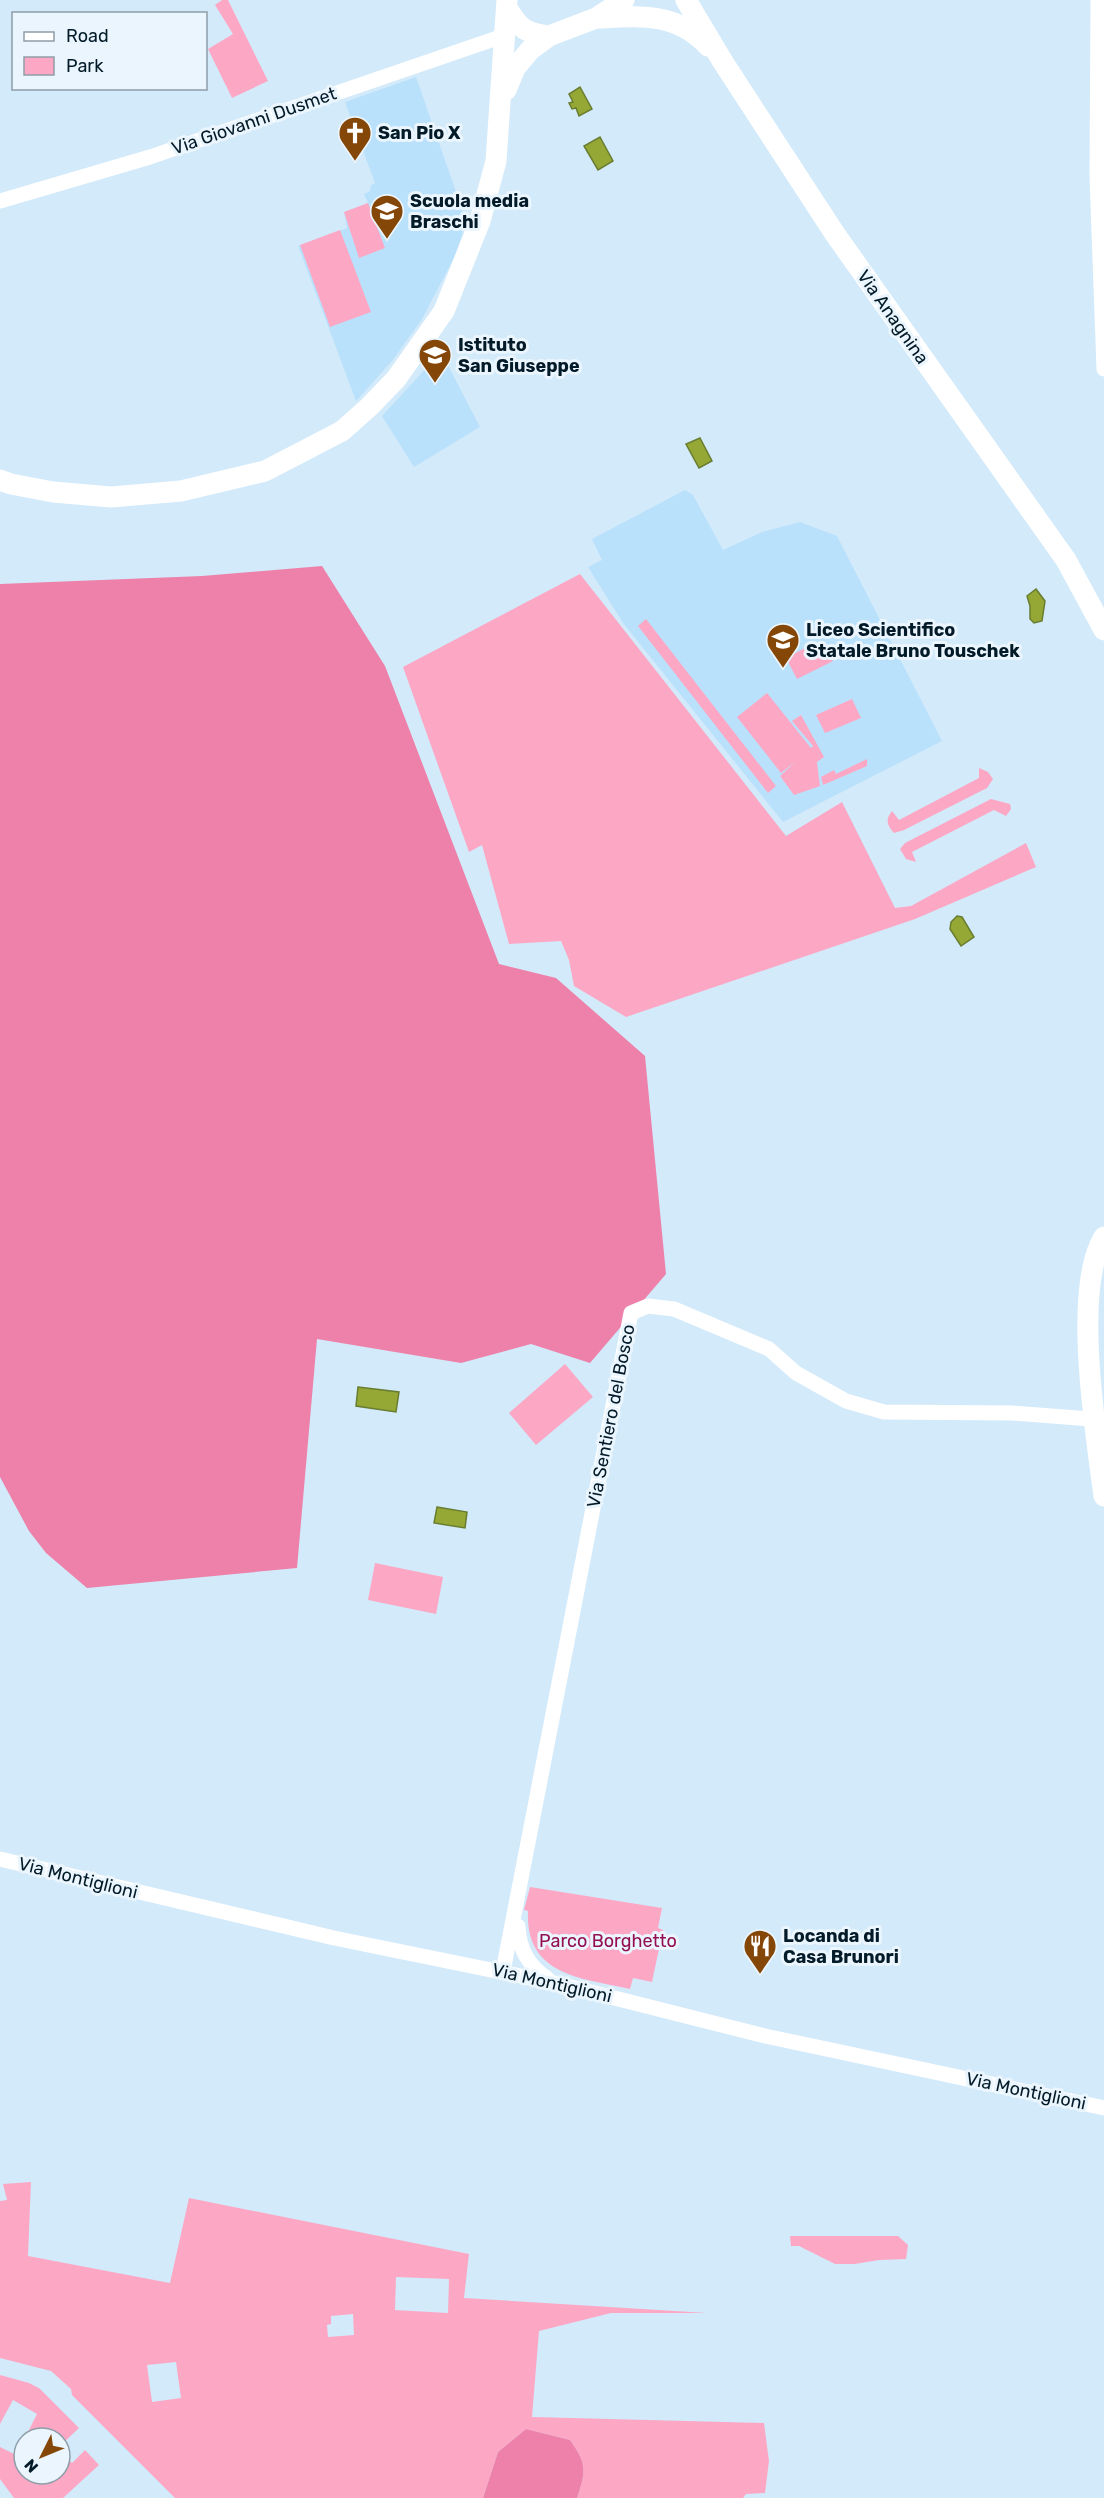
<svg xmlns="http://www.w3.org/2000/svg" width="1104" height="2498" viewBox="0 0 1104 2498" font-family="Rubik,sans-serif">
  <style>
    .built { fill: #bae1fb }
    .green { fill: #fca8c5; fill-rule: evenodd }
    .forest { fill: #ed81a9 }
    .water { fill: #95a734; stroke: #697d30; stroke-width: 1.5 }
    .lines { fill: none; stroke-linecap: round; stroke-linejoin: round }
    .minor { stroke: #fff; stroke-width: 15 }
    .secondary { stroke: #fff; stroke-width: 21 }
    .labels { text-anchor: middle; stroke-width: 6; stroke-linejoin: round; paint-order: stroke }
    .street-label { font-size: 18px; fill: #031a28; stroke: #eaf5fd }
    .poi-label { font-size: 18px; font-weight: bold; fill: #031a28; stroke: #eaf5fd; text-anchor: start }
    .park-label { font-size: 18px; fill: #930f52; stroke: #eaf5fd }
  </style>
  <rect width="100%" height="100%" fill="#d3eafa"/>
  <g class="built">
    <path d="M 416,77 L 461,206 L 464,221 L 462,235 L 456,254 L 422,319 L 392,361 L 356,401 L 298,246 L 347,228 L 344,212 L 368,203 L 364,194 L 370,191 L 371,185 L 375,183 L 345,102 Z"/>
    <path d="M 441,352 L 480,427 L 414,467 L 382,416 Z"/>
    <path d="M 685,490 L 693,495 L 723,550 L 762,532 L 800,522 L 837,536 L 942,741 L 783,822 L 623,623 L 588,567 L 602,560 L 592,539 Z"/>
  </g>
  <g class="green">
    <path d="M 222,0 L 228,0 L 268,81 L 232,98 L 208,49 L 233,34 L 215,5 Z"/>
    <path d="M 368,203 L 385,248 L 359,258 L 344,212 Z"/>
    <path d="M 340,230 L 371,312 L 330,327 L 300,245 Z"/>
    <path d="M 580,574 L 786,836 L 842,802 L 895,908 L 911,906 L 1026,843 L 1036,867 L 915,919 L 626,1017 L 574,986 L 569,960 L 561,941 L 509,944 L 482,845 L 469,852 L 403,667 Z"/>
    <path d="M 646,619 L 776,786 L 768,793 L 638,626 Z"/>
    <path d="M 824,645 L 833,661 L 797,679 L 786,658 L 809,646 L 811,651 Z"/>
    <path d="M 767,693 L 811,748 L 813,746 L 792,721 L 801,715 L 824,757 L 817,762 L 820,786 L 794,795 L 780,776 L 795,762 L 781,773 L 737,717 Z"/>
    <path d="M 852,699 L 861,718 L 825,733 L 816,715 Z"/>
    <path d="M 867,759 L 867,766 L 823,785 L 821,777 L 834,770 L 836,774 Z"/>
    <path d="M 979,768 L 988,772 L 993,779 L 987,788 L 904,830 L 894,833 C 887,825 885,820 892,811 L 899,820 L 979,778 Z"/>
    <path d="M 991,799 L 1010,804 L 1011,809 L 1006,816 L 994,810 L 912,852 L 916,862 L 906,859 L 900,849 L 905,843 Z"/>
    <path d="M 565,1364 L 593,1397 L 536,1445 L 509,1413 Z"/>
    <path d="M 375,1563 L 443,1577 L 436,1614 L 368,1600 Z"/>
    <path d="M 530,1887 L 662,1908 L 658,1928 L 663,1930 L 652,1982 L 633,1978 L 630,1989 C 582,1978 525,1976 528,1911 L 524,1910 Z"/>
    <path d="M 31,2182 L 28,2256 L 170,2283 L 189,2198 L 469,2254 L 464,2298 L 707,2313 L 611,2313 L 539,2331 L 532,2417 L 764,2423 L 769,2461 L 765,2493 L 746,2494 L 743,2498 L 577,2498 C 586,2472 587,2463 570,2440 L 526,2429 L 498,2452 L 483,2498 L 175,2498 L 72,2395 L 71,2389 L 51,2371 L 0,2358 L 0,2201 L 7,2200 L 3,2184 ZM 396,2277 L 449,2279 L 448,2313 L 395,2310 ZM 353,2314 L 354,2335 L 328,2337 L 327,2325 L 331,2324 L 331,2316 ZM 176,2362 L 181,2398 L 152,2402 L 147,2365 Z"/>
    <path d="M 790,2236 L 898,2236 L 908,2245 L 906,2259 L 879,2260 L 855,2264 L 835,2264 L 799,2246 L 791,2246 Z"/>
    <path d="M 0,2375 L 29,2383 L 39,2388 L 79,2428 L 60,2446 L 60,2438 L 25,2438 L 37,2414 L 13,2400 L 0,2424 Z"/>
    <path d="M 24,2439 L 24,2474 L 60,2474 L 60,2451 L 72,2463 L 85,2450 L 99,2465 L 63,2498 L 14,2498 L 0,2479 L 0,2447 L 16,2455 Z"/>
  </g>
  <g class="forest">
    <path d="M 322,566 L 385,666 L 499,964 L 556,978 L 645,1056 L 666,1274 L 590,1363 L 531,1344 L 461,1363 L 317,1339 L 297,1568 L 87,1588 L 46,1553 L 29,1531 L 0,1477 L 0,584 L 202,576 Z"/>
    <path d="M 526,2429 L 570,2440 C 587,2463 586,2472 577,2498 L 483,2498 L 498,2452 Z"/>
  </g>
  <g class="water">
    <path d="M 580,87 L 592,109 L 579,116 L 576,108 L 572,109 L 569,103 L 573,102 L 569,94 Z"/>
    <path d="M 600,137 L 613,161 L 598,170 L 584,146 Z"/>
    <path d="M 700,438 L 712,461 L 699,468 L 686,444 Z"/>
    <path d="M 1036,589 L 1045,601 L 1042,621 L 1034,623 L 1030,619 L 1030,606 L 1027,596 Z"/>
    <path d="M 957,916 L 962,917 L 974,937 L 961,946 L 950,929 L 951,922 Z"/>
    <path d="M 358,1387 L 399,1392 L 396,1412 L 356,1406 Z"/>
    <path d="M 437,1507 L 467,1512 L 465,1528 L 434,1523 Z"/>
  </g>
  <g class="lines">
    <g class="minor">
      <path d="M 1098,0 L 1097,176 L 1104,369"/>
      <path d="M 0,201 L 150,157 L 506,35"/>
      <path d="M 0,1859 L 334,1938 L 555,1983 L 765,2036 L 1104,2108"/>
      <path d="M 518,1926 C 519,1947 528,1966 547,1978"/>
      <path d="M 503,1971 L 631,1313 L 648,1306 L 674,1309 L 769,1349 L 796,1373 L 846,1401 L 884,1412 L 1012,1413 L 1104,1420"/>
    </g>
    <g class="secondary">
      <path d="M 686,0 L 723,62 L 835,234 L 1066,560 L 1104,630"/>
      <path d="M 507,8 C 520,29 525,33 549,36"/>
      <path d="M 598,18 C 640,16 676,12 708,46"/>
      <path d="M 506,90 L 515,68 L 530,50 L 549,36 L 596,18 L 624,0"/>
      <path d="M 0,480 L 11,484 L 53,492 L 111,497 L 181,491 L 265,471 L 342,431 L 369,407 L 396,379 L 444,311 L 480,221 L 496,161 L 507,0"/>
      <path d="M 1104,1237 C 1072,1288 1096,1434 1104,1496"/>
    </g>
  </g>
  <defs>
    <g id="church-pin" transform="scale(1.725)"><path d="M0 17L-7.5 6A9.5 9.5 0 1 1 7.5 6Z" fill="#854708" stroke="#eaf5fd"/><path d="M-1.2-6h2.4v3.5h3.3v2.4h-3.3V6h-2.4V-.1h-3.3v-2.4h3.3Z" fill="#fff"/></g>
    <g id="school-pin" transform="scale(1.725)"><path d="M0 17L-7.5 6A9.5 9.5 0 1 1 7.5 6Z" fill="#854708" stroke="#eaf5fd"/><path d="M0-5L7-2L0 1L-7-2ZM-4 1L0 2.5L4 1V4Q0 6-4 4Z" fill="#fff"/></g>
    <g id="restaurant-pin" transform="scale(1.725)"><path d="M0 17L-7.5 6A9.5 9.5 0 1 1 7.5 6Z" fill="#854708" stroke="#eaf5fd"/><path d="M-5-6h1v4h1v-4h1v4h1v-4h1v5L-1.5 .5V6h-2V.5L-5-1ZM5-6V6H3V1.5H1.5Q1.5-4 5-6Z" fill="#fff"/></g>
  </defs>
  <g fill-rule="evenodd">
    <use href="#church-pin" x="355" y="133"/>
    <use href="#school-pin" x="387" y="211"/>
    <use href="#school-pin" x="435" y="355"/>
    <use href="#school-pin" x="783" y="640"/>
    <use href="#restaurant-pin" x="760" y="1946"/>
  </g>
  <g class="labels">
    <g class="street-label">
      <text transform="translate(254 121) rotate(-19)" y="6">Via Giovanni Dusmet</text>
      <text transform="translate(893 317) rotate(55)" y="6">Via Anagnina</text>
      <text transform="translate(611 1416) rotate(-79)" y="6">Via Sentiero del Bosco</text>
      <text transform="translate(78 1878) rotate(14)" y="6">Via Montiglioni</text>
      <text transform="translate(552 1983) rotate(13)" y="6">Via Montiglioni</text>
      <text transform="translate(1026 2091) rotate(12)" y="6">Via Montiglioni</text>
    </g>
    <g class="poi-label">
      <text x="378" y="139">San Pio X</text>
      <text x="410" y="207">Scuola media<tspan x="410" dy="21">Braschi</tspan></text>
      <text x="458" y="351">Istituto<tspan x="458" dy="21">San Giuseppe</tspan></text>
      <text x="806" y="636">Liceo Scientifico<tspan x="806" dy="21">Statale Bruno Touschek</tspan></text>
      <text x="783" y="1942">Locanda di<tspan x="783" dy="21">Casa Brunori</tspan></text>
    </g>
    <g class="park-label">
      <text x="608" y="1947">Parco Borghetto</text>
    </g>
  </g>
  <rect x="12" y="12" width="195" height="78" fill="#eaf5fd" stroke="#8e9da8" stroke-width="1.5"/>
  <rect x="24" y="32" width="30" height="9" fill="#ffffff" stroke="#8e9da8" stroke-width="1.5"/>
  <text x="66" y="42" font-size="18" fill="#031a28">Road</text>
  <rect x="24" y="57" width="30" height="18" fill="#fca8c5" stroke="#8e9da8" stroke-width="1.5"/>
  <text x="66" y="72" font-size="18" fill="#031a28">Park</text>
  <g transform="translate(42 2456) rotate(227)"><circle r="28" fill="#eaf5fd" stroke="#8e9da8" stroke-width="1.5"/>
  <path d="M0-4.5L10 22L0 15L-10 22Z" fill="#854708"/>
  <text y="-9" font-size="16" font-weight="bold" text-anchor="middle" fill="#031a28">N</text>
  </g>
</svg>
